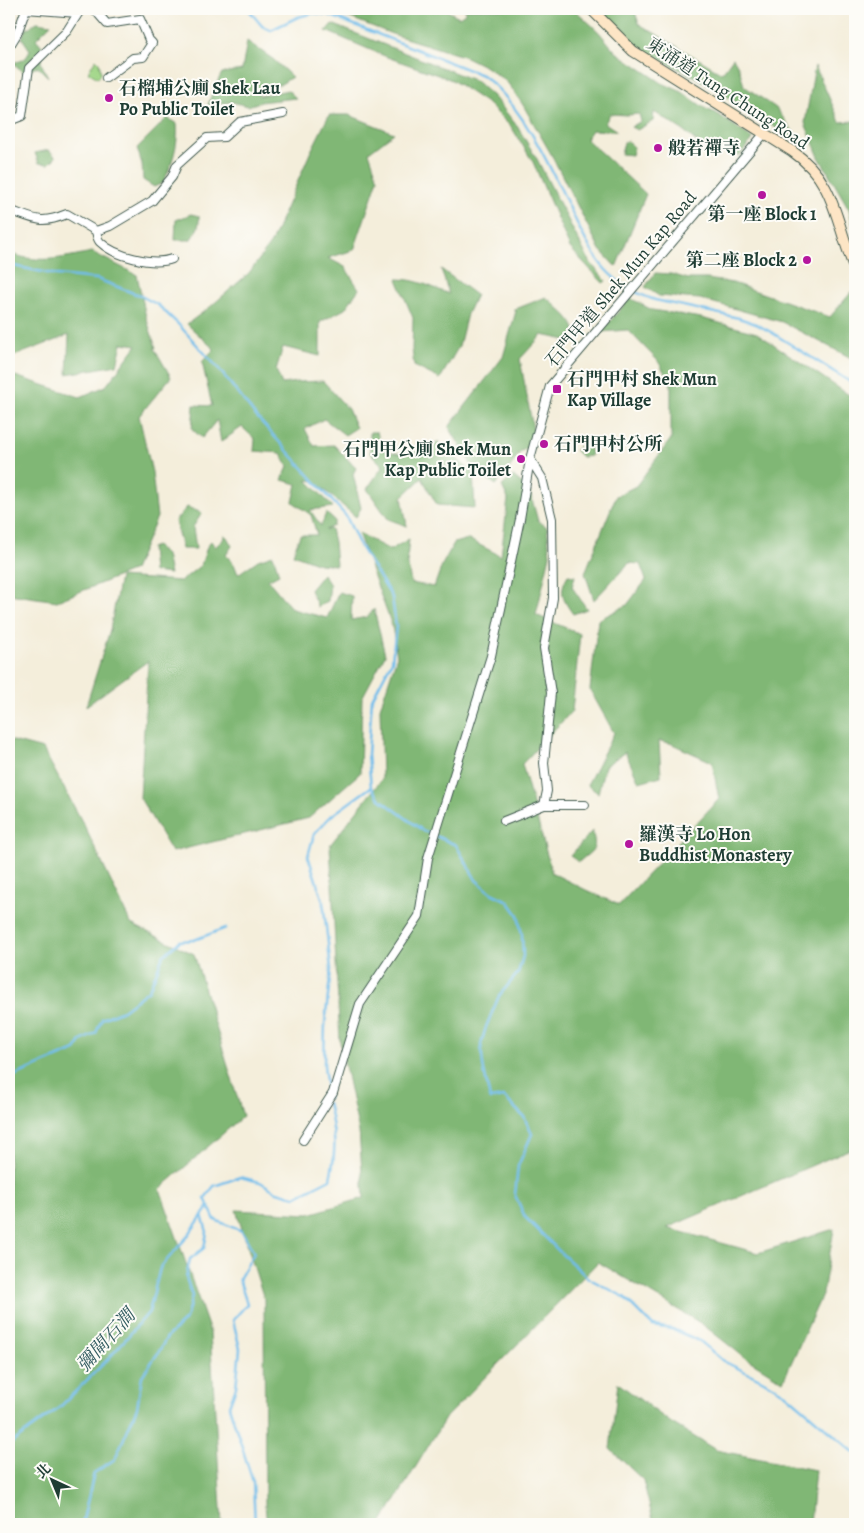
<svg xmlns="http://www.w3.org/2000/svg" width="864" height="1533" viewBox="0 0 864 1533" font-family="Alegreya,'Noto Serif TC',serif">
  <style>
    .green { fill: #a0d687; stroke: #608a5e }
    .forest { fill: #80b774; stroke: #507a54 }
    .lines { fill: none; stroke-linecap: round; stroke-linejoin: round }
    .stream { stroke: #71bdeb; stroke-width: 2.5 }
    .street-casing { stroke: #3f584d; stroke-width: 10 }
    .secondary-casing { stroke: #3f584d; stroke-width: 12 }
    .street { stroke: #fff; stroke-width: 8 }
    .secondary { stroke: #fde5c5; stroke-width: 10 }
    .poi-dot { fill: #b5179e; stroke: #fdfcf7; stroke-width: 2 }
    .labels { text-anchor: middle; stroke-width: 4; stroke-linejoin: round; paint-order: stroke }
    .poi-label { font-size: 18px; font-weight: bold; fill: #1f3d34; stroke: #fdfcf7; text-anchor: start }
    .street-label { font-size: 18px; fill: #1f3d34; stroke: #fdfcf7 }
    .water-label { font-size: 19px; font-style: italic; fill: #345d62; stroke: #fdfcf7 }
  </style>
  <rect width="100%" height="100%" fill="#fdfcf7"/>
  <filter id="ink" filterUnits="userSpaceOnUse"><feTurbulence type="fractalNoise" baseFrequency=".02" numOctaves="2"/><feDisplacementMap in="SourceGraphic" scale="10" xChannelSelector="R" yChannelSelector="G"/><feConvolveMatrix kernelMatrix="1 2 1 2 8 2 1 2 1" color-interpolation-filters="sRGB"/></filter>
  <filter id="wash" filterUnits="userSpaceOnUse"><feTurbulence type="fractalNoise" baseFrequency=".0096" numOctaves="4" result="noise"/><feDisplacementMap in="SourceGraphic" scale="20" xChannelSelector="R" yChannelSelector="G"/><feGaussianBlur stdDeviation="1.12" result="paint"/><feColorMatrix in="noise" values="0 0 0 0 0 0 0 0 0 0 0 0 0 0 0 0 0 1.4 0 .05"/><feComposite in="paint" operator="in"/></filter>
  <g filter="url(#wash)">
    <rect width="100%" height="100%" fill="#f4eedb"/>
    <path class="green" d="M 96,59 L 99,62 L 101,73 L 98,78 L 88,72 Z"/>
    <g class="forest">
      <path d="M 341,9 L 444,9 L 459,17 L 465,13 L 465,9 L 574,9 L 598,31 L 616,52 L 662,83 L 682,92 L 706,109 L 716,113 L 753,139 L 739,156 L 732,150 L 705,149 L 684,131 L 654,112 L 653,121 L 637,130 L 631,127 L 641,121 L 639,114 L 628,115 L 610,114 L 605,123 L 617,131 L 592,130 L 586,139 L 646,194 L 616,267 L 600,250 L 551,154 L 523,105 L 507,82 L 486,67 L 466,57 L 392,34 L 340,14 Z"/>
      <path d="M 601,9 L 634,9 L 639,24 L 722,73 L 733,58 L 739,68 L 744,86 L 776,108 L 805,148 L 758,116 L 697,78 L 635,47 Z"/>
      <path d="M 37,22 L 51,24 L 36,39 L 42,46 L 41,63 L 48,77 L 38,67 L 23,72 L 12,62 C 22,62 27,59 30,50 L 22,38 L 25,30 Z"/>
      <path d="M 332,24 L 476,81 L 494,97 L 517,126 L 537,159 L 589,261 L 606,281 L 603,283 L 570,248 L 533,162 L 512,128 L 488,104 L 452,80 L 387,57 L 326,31 Z"/>
      <path d="M 247,41 L 274,60 L 292,77 L 281,84 L 258,90 L 259,96 L 288,90 L 296,98 L 260,102 L 248,106 L 232,102 L 208,105 L 214,88 L 222,73 L 242,70 Z"/>
      <path d="M 815,66 L 840,122 L 855,121 L 855,235 L 849,209 L 819,157 L 805,123 Z"/>
      <path d="M 329,115 L 349,115 L 394,133 L 369,152 L 378,179 L 354,250 L 328,258 L 345,267 L 359,289 L 345,309 L 320,322 L 320,356 L 283,347 L 276,370 L 282,384 L 297,382 L 323,381 L 348,409 L 356,428 L 345,435 L 324,419 L 305,429 L 314,446 L 334,445 L 356,468 L 353,474 L 361,508 L 356,517 L 314,481 L 307,480 L 333,507 L 310,510 L 321,526 L 326,513 L 335,521 L 333,526 L 325,530 L 331,529 L 334,542 L 336,565 L 319,564 L 293,554 L 300,535 L 317,535 L 311,515 L 293,502 L 297,484 L 282,480 L 288,467 L 281,453 L 254,451 L 255,439 L 242,427 L 221,442 L 217,420 L 202,438 L 192,429 L 194,405 L 212,406 L 202,362 L 214,349 L 187,324 L 210,307 L 249,273 L 271,243 L 310,153 Z"/>
      <path d="M 167,118 L 177,124 C 179,144 172,165 163,183 L 154,187 L 143,180 L 142,164 L 137,148 Z"/>
      <path d="M 628,141 L 634,147 L 632,155 L 621,154 L 624,143 Z"/>
      <path d="M 49,150 L 56,157 L 49,164 L 39,163 L 35,153 Z"/>
      <path d="M 191,214 L 199,216 C 200,227 196,232 190,240 L 175,240 L 176,220 Z"/>
      <path d="M 92,252 L 137,275 L 146,317 L 156,348 L 154,348 L 171,377 L 139,416 L 152,472 L 157,517 L 134,570 L 57,601 L 9,594 L 9,374 L 80,397 L 106,386 L 137,345 L 122,343 L 117,365 L 67,374 L 69,335 L 9,358 L 9,255 L 11,254 C 42,264 61,258 92,252 Z"/>
      <path d="M 441,269 L 476,295 L 467,314 L 459,346 L 440,379 L 414,366 L 412,349 L 413,318 L 397,279 C 416,279 432,287 449,294 Z"/>
      <path d="M 655,273 L 671,274 L 688,279 L 707,279 L 733,283 L 830,317 L 855,288 L 855,360 L 782,322 L 700,299 L 659,296 L 645,287 Z"/>
      <path d="M 546,297 C 553,304 574,320 575,330 C 576,334 573,338 571,341 L 542,335 L 520,359 L 536,445 L 521,451 L 506,473 L 496,485 L 474,469 L 449,427 L 503,357 L 516,311 L 513,310 Z"/>
      <path d="M 630,298 L 652,310 L 701,318 L 757,333 L 855,399 L 855,1147 L 667,1228 L 758,1253 L 834,1229 L 823,1293 L 783,1381 L 744,1357 L 702,1324 L 598,1262 L 446,1417 L 381,1524 L 267,1524 L 265,1506 L 264,1299 L 236,1210 L 309,1214 L 364,1198 L 359,1132 L 340,1042 L 330,845 L 382,779 L 380,708 L 397,656 L 392,626 L 358,533 L 390,550 L 409,539 L 407,559 L 411,583 L 434,587 L 442,565 L 454,543 L 468,539 L 501,556 L 508,499 L 502,486 L 513,476 L 529,489 L 538,521 L 547,527 L 550,555 L 536,615 L 580,634 L 572,711 L 522,764 L 552,873 L 586,890 L 619,905 L 719,799 L 712,762 L 670,743 L 659,741 L 661,776 L 639,782 L 625,752 L 605,766 L 598,793 L 587,785 L 614,733 L 590,690 L 598,620 L 627,605 L 646,580 L 640,564 L 629,563 L 594,600 L 585,573 L 616,496 L 636,486 L 671,439 L 671,384 L 658,361 L 628,330 L 601,332 Z"/>
      <path d="M 370,432 L 377,432 L 382,450 C 406,457 416,453 438,442 L 473,473 L 475,508 L 437,505 L 422,478 L 402,497 L 407,526 L 388,519 L 367,489 L 383,466 L 370,453 Z"/>
      <path d="M 582,444 L 590,449 L 591,456 L 582,457 L 575,450 Z"/>
      <path d="M 187,507 L 202,513 L 193,527 L 196,549 L 182,549 L 175,521 Z"/>
      <path d="M 224,535 L 227,537 L 232,546 L 226,555 L 234,564 L 238,574 L 258,560 L 273,555 L 279,574 L 268,580 L 292,609 L 327,618 L 339,592 L 352,596 L 351,620 L 367,617 L 374,609 L 385,655 L 362,698 L 360,773 L 309,818 L 172,852 L 140,798 L 148,661 L 86,706 L 110,630 L 120,577 L 181,581 L 201,565 L 208,544 L 211,541 L 215,547 L 223,540 Z"/>
      <path d="M 156,546 L 166,555 L 170,574 L 153,572 L 151,548 Z"/>
      <path d="M 323,574 L 330,585 L 328,601 L 318,607 L 310,590 Z"/>
      <path d="M 568,575 L 575,576 L 572,587 L 587,609 L 573,614 C 563,600 558,592 568,575 Z"/>
      <path d="M 9,740 L 43,749 L 85,827 L 131,924 L 194,954 L 243,1116 L 160,1189 L 210,1332 L 222,1524 L 9,1524 Z"/>
      <path d="M 592,831 C 598,851 593,849 579,862 L 570,856 Z"/>
      <path d="M 618,1383 L 670,1422 L 716,1450 L 815,1470 L 810,1524 L 654,1524 L 643,1480 L 610,1449 Z"/>
    </g>
    <g class="lines">
      <g class="stream">
        <path d="M 248,9 L 262,26 L 271,30 L 298,17 L 314,13 L 329,15 L 482,75 C 523,104 553,173 575,219 C 594,260 610,285 655,300 L 739,318 L 756,324 L 771,332 L 855,385"/>
        <path d="M 9,265 L 57,275 L 97,279 L 141,296 L 158,305 L 178,324 L 218,368 L 255,415 L 346,516 L 360,546 L 392,597 L 396,626 L 392,661 L 372,699 L 368,754 L 371,787 L 380,799 L 422,830 L 456,845 L 476,880 L 491,893 L 508,901 L 518,915 L 522,935 L 523,956 L 518,973 L 499,996 L 486,1027 L 481,1044 L 483,1066 L 490,1099 L 504,1097 L 524,1117 L 532,1134 L 518,1166 L 515,1195 L 525,1217 L 563,1255 L 588,1278 L 624,1297 L 653,1326 L 672,1329 L 700,1341 L 723,1361 L 762,1380 L 786,1394 L 855,1453"/>
        <path d="M 9,1078 L 75,1050 L 81,1041 L 96,1033 L 102,1019 L 123,1010 L 149,990 L 163,956 L 180,941 L 194,940 L 226,928"/>
        <path d="M 328,1098 L 324,1065 L 325,1023 L 331,969 L 323,901 L 308,856 L 314,834 L 331,816 L 371,787"/>
        <path d="M 9,1445 L 60,1407 L 110,1357 L 149,1312 L 160,1268 L 187,1237 L 209,1206"/>
        <path d="M 82,1524 L 94,1473 L 115,1459 L 137,1408 L 142,1376 L 158,1353 L 167,1337 L 186,1319 L 192,1296 L 186,1277 L 190,1259 L 204,1248 L 207,1232 L 202,1215"/>
        <path d="M 255,1524 L 253,1482 L 229,1406 L 236,1387 L 240,1349 L 233,1320 L 247,1304 L 239,1279 L 254,1253 L 242,1231 L 215,1220 L 205,1198 L 214,1186 L 240,1177 L 260,1182 L 277,1192 L 295,1197 L 330,1179 C 337,1148 335,1133 328,1103"/>
      </g>
    </g>
  </g>
  <g filter="url(#ink)">
    <g class="lines">
      <g class="street-casing">
        <g id="street">
          <path d="M 94,9 L 107,24 L 140,19 L 149,40 L 152,43 L 143,57 L 133,58 L 106,78"/>
          <path d="M 9,47 L 17,34 L 26,9 L 78,13"/>
          <path d="M 9,121 L 22,116 L 29,68 L 67,31 L 81,9"/>
          <path d="M 9,210 C 35,219 40,225 67,214 L 96,231 C 97,235 97,239 100,242 C 114,256 153,266 172,259"/>
          <path d="M 96,231 L 110,226 L 152,201 L 172,177 L 177,165 L 207,138 L 224,137 L 240,122 L 283,114"/>
          <path d="M 530,459 L 542,478 L 552,519 L 553,598 L 544,648 L 551,693 L 544,763 L 547,791 L 544,805 L 585,805"/>
          <path d="M 504,821 L 544,805"/>
          <path d="M 303,1140 L 333,1093 L 360,1004 L 419,916 L 428,858 L 491,656 L 520,519 L 530,459 L 550,386 L 764,134"/>
        </g>
      </g>
      <g class="secondary-casing">
        <path id="secondary" d="M 591,9 L 633,51 L 792,151 C 837,182 835,223 855,269"/>
      </g>
      <use href="#street" class="street"/>
      <use href="#secondary" class="secondary"/>
    </g>
  </g>
  <g class="poi-dot">
    <circle cx="109" cy="98" r="5"/>
    <circle cx="658" cy="148" r="5"/>
    <circle cx="762" cy="195" r="5"/>
    <circle cx="807" cy="260" r="5"/>
    <rect x="552" y="384" width="10" height="10" rx="2.5"/>
    <circle cx="544" cy="444" r="5"/>
    <circle cx="521" cy="459" r="5"/>
    <circle cx="629" cy="844" r="5"/>
  </g>
  <g class="labels">
    <g class="poi-label">
      <text x="119" y="94">石榴埔公廁 Shek Lau<tspan x="119" dy="21">Po Public Toilet</tspan></text>
      <text x="668" y="154">般若禪寺</text>
      <text x="762" y="220" text-anchor="middle">第一座 Block 1</text>
      <text x="797" y="266" text-anchor="end">第二座 Block 2</text>
      <text x="567" y="385">石門甲村 Shek Mun<tspan x="567" dy="21">Kap Village</tspan></text>
      <text x="554" y="450">石門甲村公所</text>
      <text x="511" y="455" text-anchor="end">石門甲公廁 Shek Mun<tspan x="511" dy="21">Kap Public Toilet</tspan></text>
      <text x="639" y="840">羅漢寺 Lo Hon<tspan x="639" dy="21">Buddhist Monastery</tspan></text>
    </g>
    <g class="street-label">
      <text transform="translate(728 93) rotate(33)" y="6">東涌道 Tung Chung Road</text>
      <text transform="translate(621 279) rotate(-50)" y="6">石門甲道 Shek Mun Kap Road</text>
    </g>
    <g class="water-label">
      <text transform="translate(105 1340) rotate(-48)" y="7">彌閘石澗</text>
    </g>
  </g>
  <rect width="864" height="1533" fill="none" stroke="#fdfcf7" stroke-width="30"/>
  <g transform="translate(52 1480) rotate(316)" stroke="#fdfcf7" stroke-width="4" paint-order="stroke">
  <path d="M0-4L9 19L0 12L-9 19Z" fill="#1f3d34"/>
  <text y="-8" font-size="14" font-weight="bold" text-anchor="middle" fill="#1f3d34">北</text>
  </g>
</svg>
